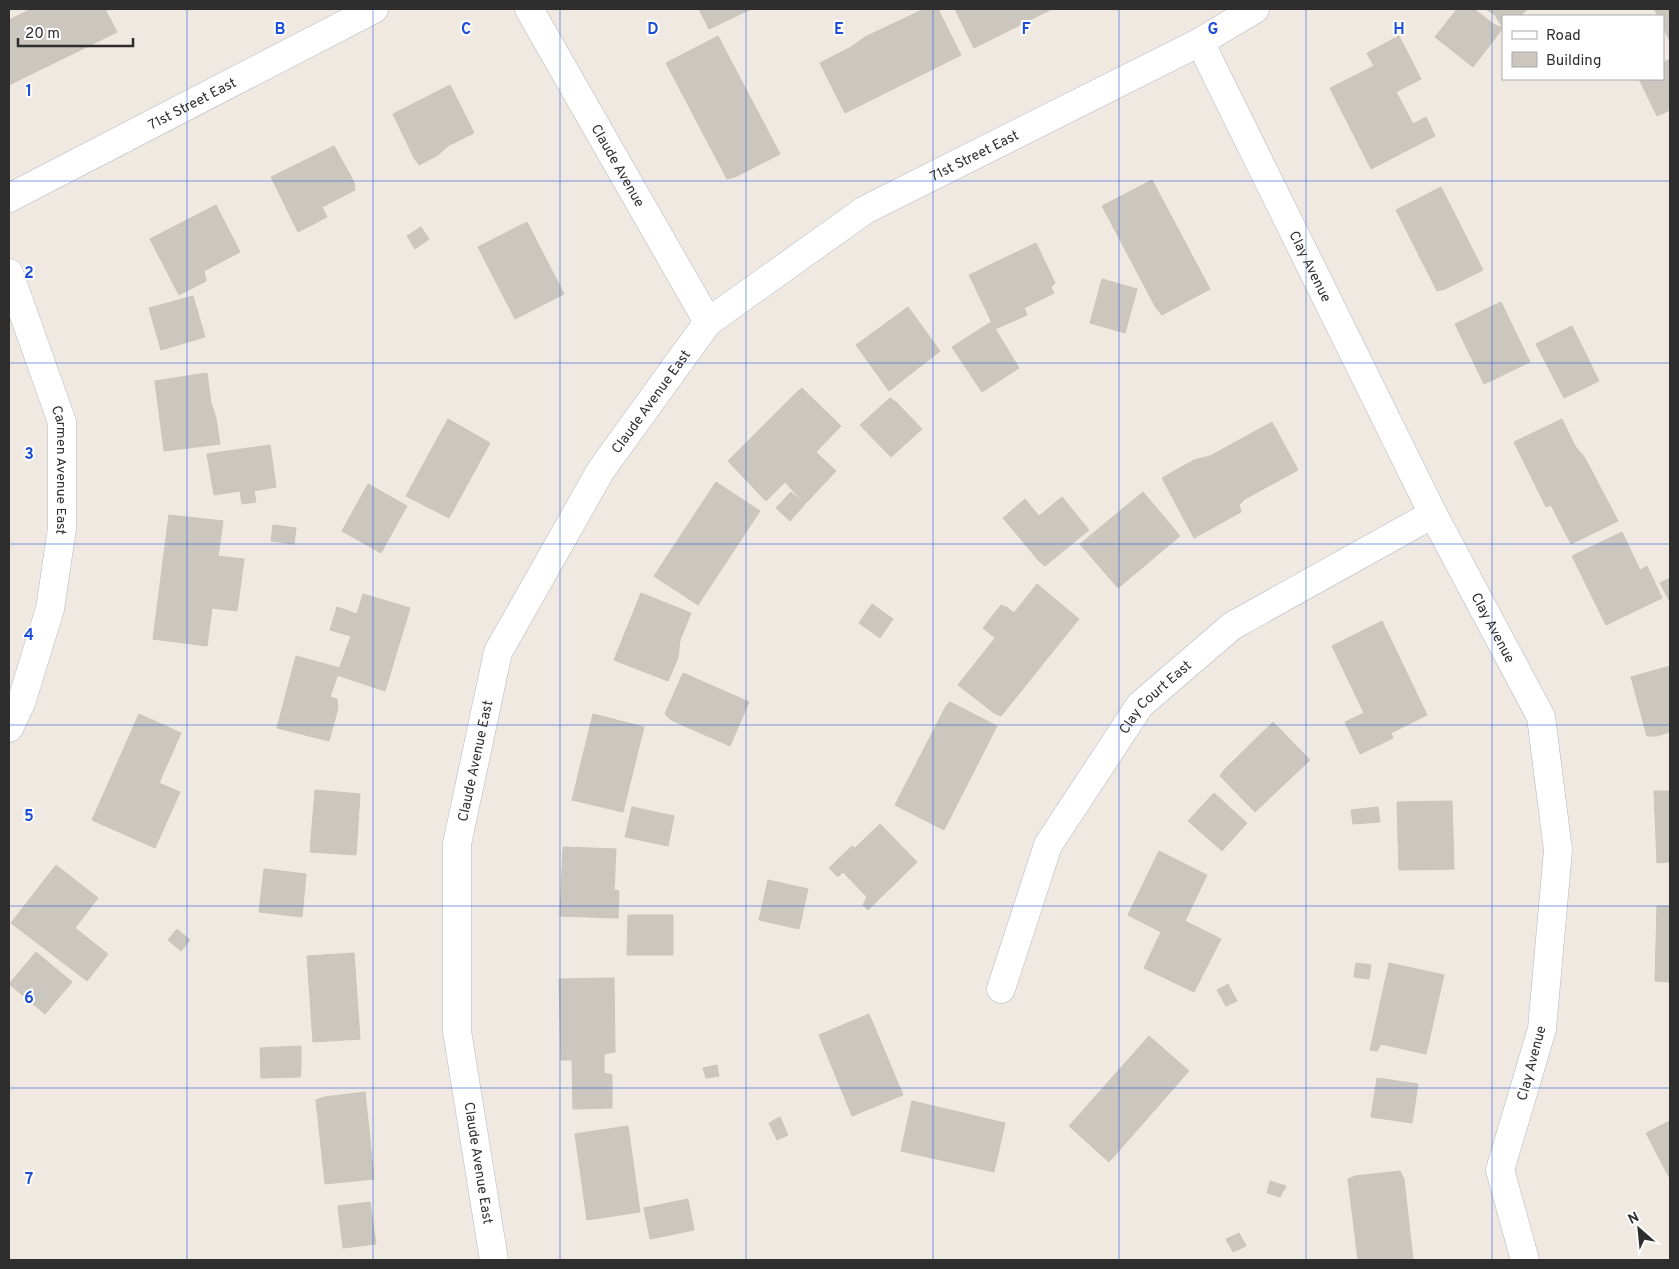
<svg xmlns="http://www.w3.org/2000/svg" width="1679" height="1269" viewBox="0 0 1679 1269" font-family="Overpass,sans-serif">
  <style>
    .building { fill: #cbc7bf; stroke: #cbc5ba }
    .lines { fill: none; stroke-linecap: round; stroke-linejoin: round }
    .minor-casing { stroke: #b4b7c1; stroke-width: 29 }
    .minor { stroke: #fff; stroke-width: 28 }
    .grid { fill: none; stroke: #1d4ed8; stroke-width: 1; stroke-opacity: 0.55 }
    .labels { text-anchor: middle; stroke-width: 4; stroke-linejoin: round; paint-order: stroke }
    .street-label { font-size: 14px; fill: #2e2e2e; stroke: #fff }
    .grid-label { font-size: 16px; text-anchor: middle; font-weight: bold; fill: #1d4ed8; stroke: #fff; stroke-width: 4; stroke-linejoin: round; paint-order: stroke }
  </style>
  <rect width="100%" height="100%" fill="#efe9e1"/>
  <g class="building">
    <path d="M 31,9 L 105,9 L 117,32 L 9,85 L 9,20 Z"/>
    <path d="M 699,9 L 751,9 L 709,29 Z"/>
    <path d="M 924,9 L 938,9 L 961,55 L 845,113 L 820,63 L 851,47 L 865,37 Z"/>
    <path d="M 955,9 L 1052,9 L 974,48 Z"/>
    <path d="M 1457,9 L 1474,9 L 1495,25 L 1503,28 L 1473,67 L 1435,37 Z"/>
    <path d="M 1486,9 L 1527,9 L 1521,16 L 1503,16 L 1503,28 L 1495,15 Z"/>
    <path d="M 1654,9 L 1670,9 L 1670,42 L 1663,27 L 1663,16 L 1658,16 Z"/>
    <path d="M 718,36 L 780,154 L 735,177 L 727,179 L 666,63 Z"/>
    <path d="M 1399,36 L 1421,79 L 1396,92 L 1413,124 L 1426,117 L 1435,136 L 1371,169 L 1330,88 L 1374,66 L 1367,53 Z"/>
    <path d="M 1670,59 L 1670,110 L 1657,116 L 1639,79 L 1663,79 L 1663,63 Z"/>
    <path d="M 450,85 L 474,133 L 448,146 L 438,155 L 419,165 L 414,158 L 393,114 Z"/>
    <path d="M 334,146 L 354,182 L 355,190 L 322,207 L 327,217 L 298,232 L 271,177 Z"/>
    <path d="M 1152,180 L 1210,289 L 1162,315 L 1156,308 L 1102,206 Z"/>
    <path d="M 1441,187 L 1483,270 L 1445,289 L 1437,291 L 1396,210 Z"/>
    <path d="M 216,205 L 240,252 L 204,271 L 206,281 L 179,295 L 150,239 Z"/>
    <path d="M 527,222 L 564,294 L 515,319 L 478,247 Z"/>
    <path d="M 421,227 L 429,239 L 415,249 L 407,236 Z"/>
    <path d="M 1036,243 L 1055,283 L 1051,287 L 1054,293 L 1024,308 L 1027,315 L 995,329 L 969,275 Z"/>
    <path d="M 1102,279 L 1137,289 L 1125,333 L 1090,323 Z"/>
    <path d="M 193,296 L 205,337 L 161,350 L 149,308 Z"/>
    <path d="M 1501,302 L 1530,362 L 1484,384 L 1455,324 Z"/>
    <path d="M 908,307 L 940,351 L 889,391 L 856,345 Z"/>
    <path d="M 991,322 L 1019,368 L 982,392 L 952,347 Z"/>
    <path d="M 1572,326 L 1599,381 L 1564,398 L 1536,344 Z"/>
    <path d="M 207,373 L 211,403 L 216,418 L 220,444 L 164,451 L 155,381 Z"/>
    <path d="M 802,388 L 841,426 L 816,452 L 836,471 L 805,504 L 785,482 L 766,501 L 728,461 L 796,393 Z"/>
    <path d="M 890,398 L 896,402 L 922,429 L 891,457 L 860,425 Z"/>
    <path d="M 448,419 L 490,443 L 449,518 L 406,496 Z"/>
    <path d="M 1562,419 L 1575,446 L 1585,458 L 1597,481 L 1585,487 L 1584,481 L 1554,496 L 1557,503 L 1546,507 L 1514,442 Z"/>
    <path d="M 1272,422 L 1298,470 L 1245,499 L 1239,505 L 1241,512 L 1194,538 L 1162,478 L 1194,460 L 1210,456 Z"/>
    <path d="M 270,445 L 276,487 L 254,491 L 256,502 L 242,504 L 240,491 L 214,495 L 207,454 Z"/>
    <path d="M 1584,481 L 1585,487 L 1557,503 L 1554,496 Z"/>
    <path d="M 1597,481 L 1618,521 L 1571,544 L 1551,505 Z"/>
    <path d="M 716,482 L 760,511 L 698,605 L 654,576 Z"/>
    <path d="M 368,484 L 407,506 L 381,553 L 342,531 Z"/>
    <path d="M 791,492 L 805,504 L 790,521 L 776,508 Z"/>
    <path d="M 1143,492 L 1180,536 L 1118,588 L 1080,544 Z"/>
    <path d="M 1062,497 L 1089,530 L 1045,566 L 1039,561 L 1003,518 L 1025,499 L 1039,516 Z"/>
    <path d="M 169,515 L 223,521 L 218,556 L 244,559 L 237,611 L 212,608 L 207,646 L 153,639 Z"/>
    <path d="M 273,525 L 296,528 L 294,544 L 271,541 Z"/>
    <path d="M 1622,532 L 1640,570 L 1647,566 L 1662,598 L 1606,625 L 1572,556 Z"/>
    <path d="M 1670,578 L 1670,602 L 1660,583 Z"/>
    <path d="M 1037,584 L 1079,619 L 1001,716 L 994,713 L 958,685 L 995,638 L 983,628 L 1001,605 L 1008,608 L 1014,613 Z"/>
    <path d="M 641,593 L 691,613 L 680,640 L 678,658 L 668,681 L 614,660 Z"/>
    <path d="M 363,594 L 410,608 L 385,691 L 337,675 L 351,636 L 330,630 L 337,607 L 357,614 Z"/>
    <path d="M 872,604 L 893,619 L 880,638 L 859,623 Z"/>
    <path d="M 1382,621 L 1427,715 L 1391,733 L 1393,738 L 1360,754 L 1345,722 L 1364,713 L 1332,646 Z"/>
    <path d="M 296,656 L 340,668 L 330,697 L 337,699 L 338,708 L 329,741 L 277,728 Z"/>
    <path d="M 1670,666 L 1670,732 L 1656,736 L 1647,736 L 1631,677 Z"/>
    <path d="M 683,673 L 749,702 L 730,746 L 671,720 L 665,714 Z"/>
    <path d="M 950,702 L 997,726 L 944,830 L 895,805 L 946,706 Z"/>
    <path d="M 139,714 L 181,733 L 159,783 L 180,792 L 155,848 L 92,820 Z"/>
    <path d="M 593,714 L 644,727 L 623,812 L 572,800 Z"/>
    <path d="M 1273,722 L 1310,760 L 1255,812 L 1220,776 L 1224,770 Z"/>
    <path d="M 315,790 L 360,794 L 356,855 L 310,852 Z"/>
    <path d="M 1654,791 L 1670,791 L 1670,862 L 1657,863 Z"/>
    <path d="M 1214,793 L 1247,823 L 1222,851 L 1188,821 Z"/>
    <path d="M 1452,801 L 1454,869 L 1399,870 L 1397,802 Z"/>
    <path d="M 632,807 L 674,816 L 668,846 L 625,837 Z"/>
    <path d="M 1378,807 L 1380,822 L 1353,824 L 1351,810 Z"/>
    <path d="M 880,824 L 917,862 L 868,910 L 863,905 L 867,897 L 843,872 L 838,877 L 829,868 L 852,846 L 855,848 Z"/>
    <path d="M 563,847 L 616,849 L 614,890 L 619,891 L 618,918 L 560,916 Z"/>
    <path d="M 1159,851 L 1207,875 L 1185,921 L 1221,939 L 1194,992 L 1144,968 L 1161,932 L 1128,915 Z"/>
    <path d="M 56,865 L 98,898 L 75,928 L 108,954 L 87,981 L 11,923 Z"/>
    <path d="M 264,869 L 306,874 L 302,917 L 259,912 Z"/>
    <path d="M 768,880 L 808,889 L 799,929 L 759,920 Z"/>
    <path d="M 1657,906 L 1670,906 L 1670,982 L 1655,981 Z"/>
    <path d="M 628,915 L 673,915 L 673,955 L 627,955 Z"/>
    <path d="M 177,929 L 190,940 L 181,951 L 168,940 Z"/>
    <path d="M 36,952 L 72,982 L 45,1014 L 9,984 Z"/>
    <path d="M 354,953 L 360,1039 L 313,1042 L 307,956 Z"/>
    <path d="M 1356,963 L 1371,965 L 1369,979 L 1354,977 Z"/>
    <path d="M 1389,963 L 1444,975 L 1426,1054 L 1381,1044 L 1377,1051 L 1370,1050 Z"/>
    <path d="M 614,978 L 615,1052 L 604,1054 L 604,1073 L 612,1075 L 612,1108 L 573,1109 L 572,1060 L 561,1060 L 559,979 Z"/>
    <path d="M 1228,984 L 1237,1001 L 1226,1006 L 1217,990 Z"/>
    <path d="M 869,1014 L 903,1095 L 852,1116 L 819,1035 Z"/>
    <path d="M 1149,1036 L 1189,1071 L 1109,1162 L 1069,1126 Z"/>
    <path d="M 301,1046 L 301,1069 L 300,1077 L 261,1078 L 260,1048 Z"/>
    <path d="M 717,1065 L 719,1076 L 706,1078 L 703,1068 Z"/>
    <path d="M 1377,1078 L 1418,1084 L 1412,1123 L 1371,1117 Z"/>
    <path d="M 365,1092 L 374,1179 L 325,1184 L 316,1100 L 324,1097 Z"/>
    <path d="M 912,1101 L 1005,1123 L 994,1172 L 901,1151 Z"/>
    <path d="M 780,1117 L 788,1135 L 777,1140 L 769,1123 Z"/>
    <path d="M 1670,1121 L 1670,1179 L 1646,1133 Z"/>
    <path d="M 628,1126 L 640,1212 L 587,1220 L 575,1134 Z"/>
    <path d="M 1400,1171 L 1404,1179 L 1413,1260 L 1358,1260 L 1348,1179 L 1355,1176 Z"/>
    <path d="M 1270,1181 L 1286,1186 L 1280,1197 L 1267,1193 Z"/>
    <path d="M 688,1199 L 694,1230 L 650,1239 L 644,1208 Z"/>
    <path d="M 370,1202 L 376,1244 L 343,1248 L 338,1206 Z"/>
    <path d="M 1239,1233 L 1246,1246 L 1233,1252 L 1226,1239 Z"/>
  </g>
  <g class="lines">
    <g class="minor-casing">
      <g id="minor">
        <path id="s1" d="M 529,9 L 708,322"/>
        <path id="s2" d="M 1200,42 L 1433,514 L 1541,717 L 1558,850 L 1542,1029 L 1500,1170 L 1525,1260"/>
        <path id="s3" d="M 9,198 L 374,9"/>
        <path id="s4" d="M 9,273 L 62,422 L 62,528 L 50,609 L 21,703 L 9,728"/>
        <path id="s5" d="M 1001,989 L 1048,845 L 1140,705 L 1232,626 L 1433,514"/>
        <path id="s6" d="M 494,1260 L 457,1031 L 457,844 L 498,652 L 601,470 L 708,322 L 865,210 L 1200,42 L 1255,9"/>
      </g>
    </g>
    <use href="#minor" class="minor"/>
  </g>
  <path class="grid" d="M 187,9 L 187,1260M 373,9 L 373,1260M 560,9 L 560,1260M 746,9 L 746,1260M 933,9 L 933,1260M 1119,9 L 1119,1260M 1306,9 L 1306,1260M 1492,9 L 1492,1260M 9,181 L 1670,181M 9,363 L 1670,363M 9,544 L 1670,544M 9,725 L 1670,725M 9,906 L 1670,906M 9,1088 L 1670,1088"/>
  <g class="labels">
    <g class="street-label">
      <text dy="5" stroke="none"><textPath href="#s3" startOffset="206">71st Street East</textPath></text>
      <text dy="5" stroke="none"><textPath href="#s6" startOffset="1322">71st Street East</textPath></text>
      <text dy="5" stroke="none"><textPath href="#s1" startOffset="180">Claude Avenue</textPath></text>
      <text dy="5" stroke="none"><textPath href="#s2" startOffset="250">Clay Avenue</textPath></text>
      <text dy="5" stroke="none"><textPath href="#s6" startOffset="909">Claude Avenue East</textPath></text>
      <text dy="5" stroke="none"><textPath href="#s4" startOffset="206">Carmen Avenue East</textPath></text>
      <text dy="5" stroke="none"><textPath href="#s2" startOffset="655">Clay Avenue</textPath></text>
      <text dy="5" stroke="none"><textPath href="#s5" startOffset="335">Clay Court East</textPath></text>
      <text dy="5" stroke="none"><textPath href="#s6" startOffset="504">Claude Avenue East</textPath></text>
      <text transform="translate(1531 1063) rotate(-75)" y="5">Clay Avenue</text>
      <text transform="translate(479 1163) rotate(81)" y="5">Claude Avenue East</text>
    </g>
  </g>
  <g class="grid-label">
    <text x="280" y="34">B</text>
    <text x="466" y="34">C</text>
    <text x="653" y="34">D</text>
    <text x="839" y="34">E</text>
    <text x="1026" y="34">F</text>
    <text x="1213" y="34">G</text>
    <text x="1399" y="34">H</text>
    <text x="29" y="96">1</text>
    <text x="29" y="278">2</text>
    <text x="29" y="459">3</text>
    <text x="29" y="640">4</text>
    <text x="29" y="821">5</text>
    <text x="29" y="1003">6</text>
    <text x="29" y="1184">7</text>
  </g>
  <rect width="1679" height="1269" fill="none" stroke="#2e2e2e" stroke-width="20"/>
  <rect x="1502" y="15" width="162" height="65" fill="#ffffff" stroke="#ababab"/>
  <rect x="1512" y="31" width="25" height="8" fill="#ffffff" stroke="#ababab"/>
  <text x="1546" y="40" font-size="15" fill="#2e2e2e">Road</text>
  <rect x="1512" y="52" width="25" height="15" fill="#cbc7bf" stroke="#ababab"/>
  <text x="1546" y="65" font-size="15" fill="#2e2e2e">Building</text>
  <g transform="translate(1639 1229) rotate(333)" stroke="#ffffff" stroke-width="4" paint-order="stroke">
  <path d="M0-4L9 19L0 12L-9 19Z" fill="#2e2e2e"/>
  <text y="-8" font-size="14" font-weight="bold" text-anchor="middle" fill="#2e2e2e">N</text>
  </g>
  <path d="M18 38v8h115v-8" fill="none" stroke="#2e2e2e" stroke-width="2.5"/>
  <text x="25" y="38" font-size="15" fill="#2e2e2e" stroke="#ffffff" stroke-width="4" paint-order="stroke">20 m</text>
</svg>
